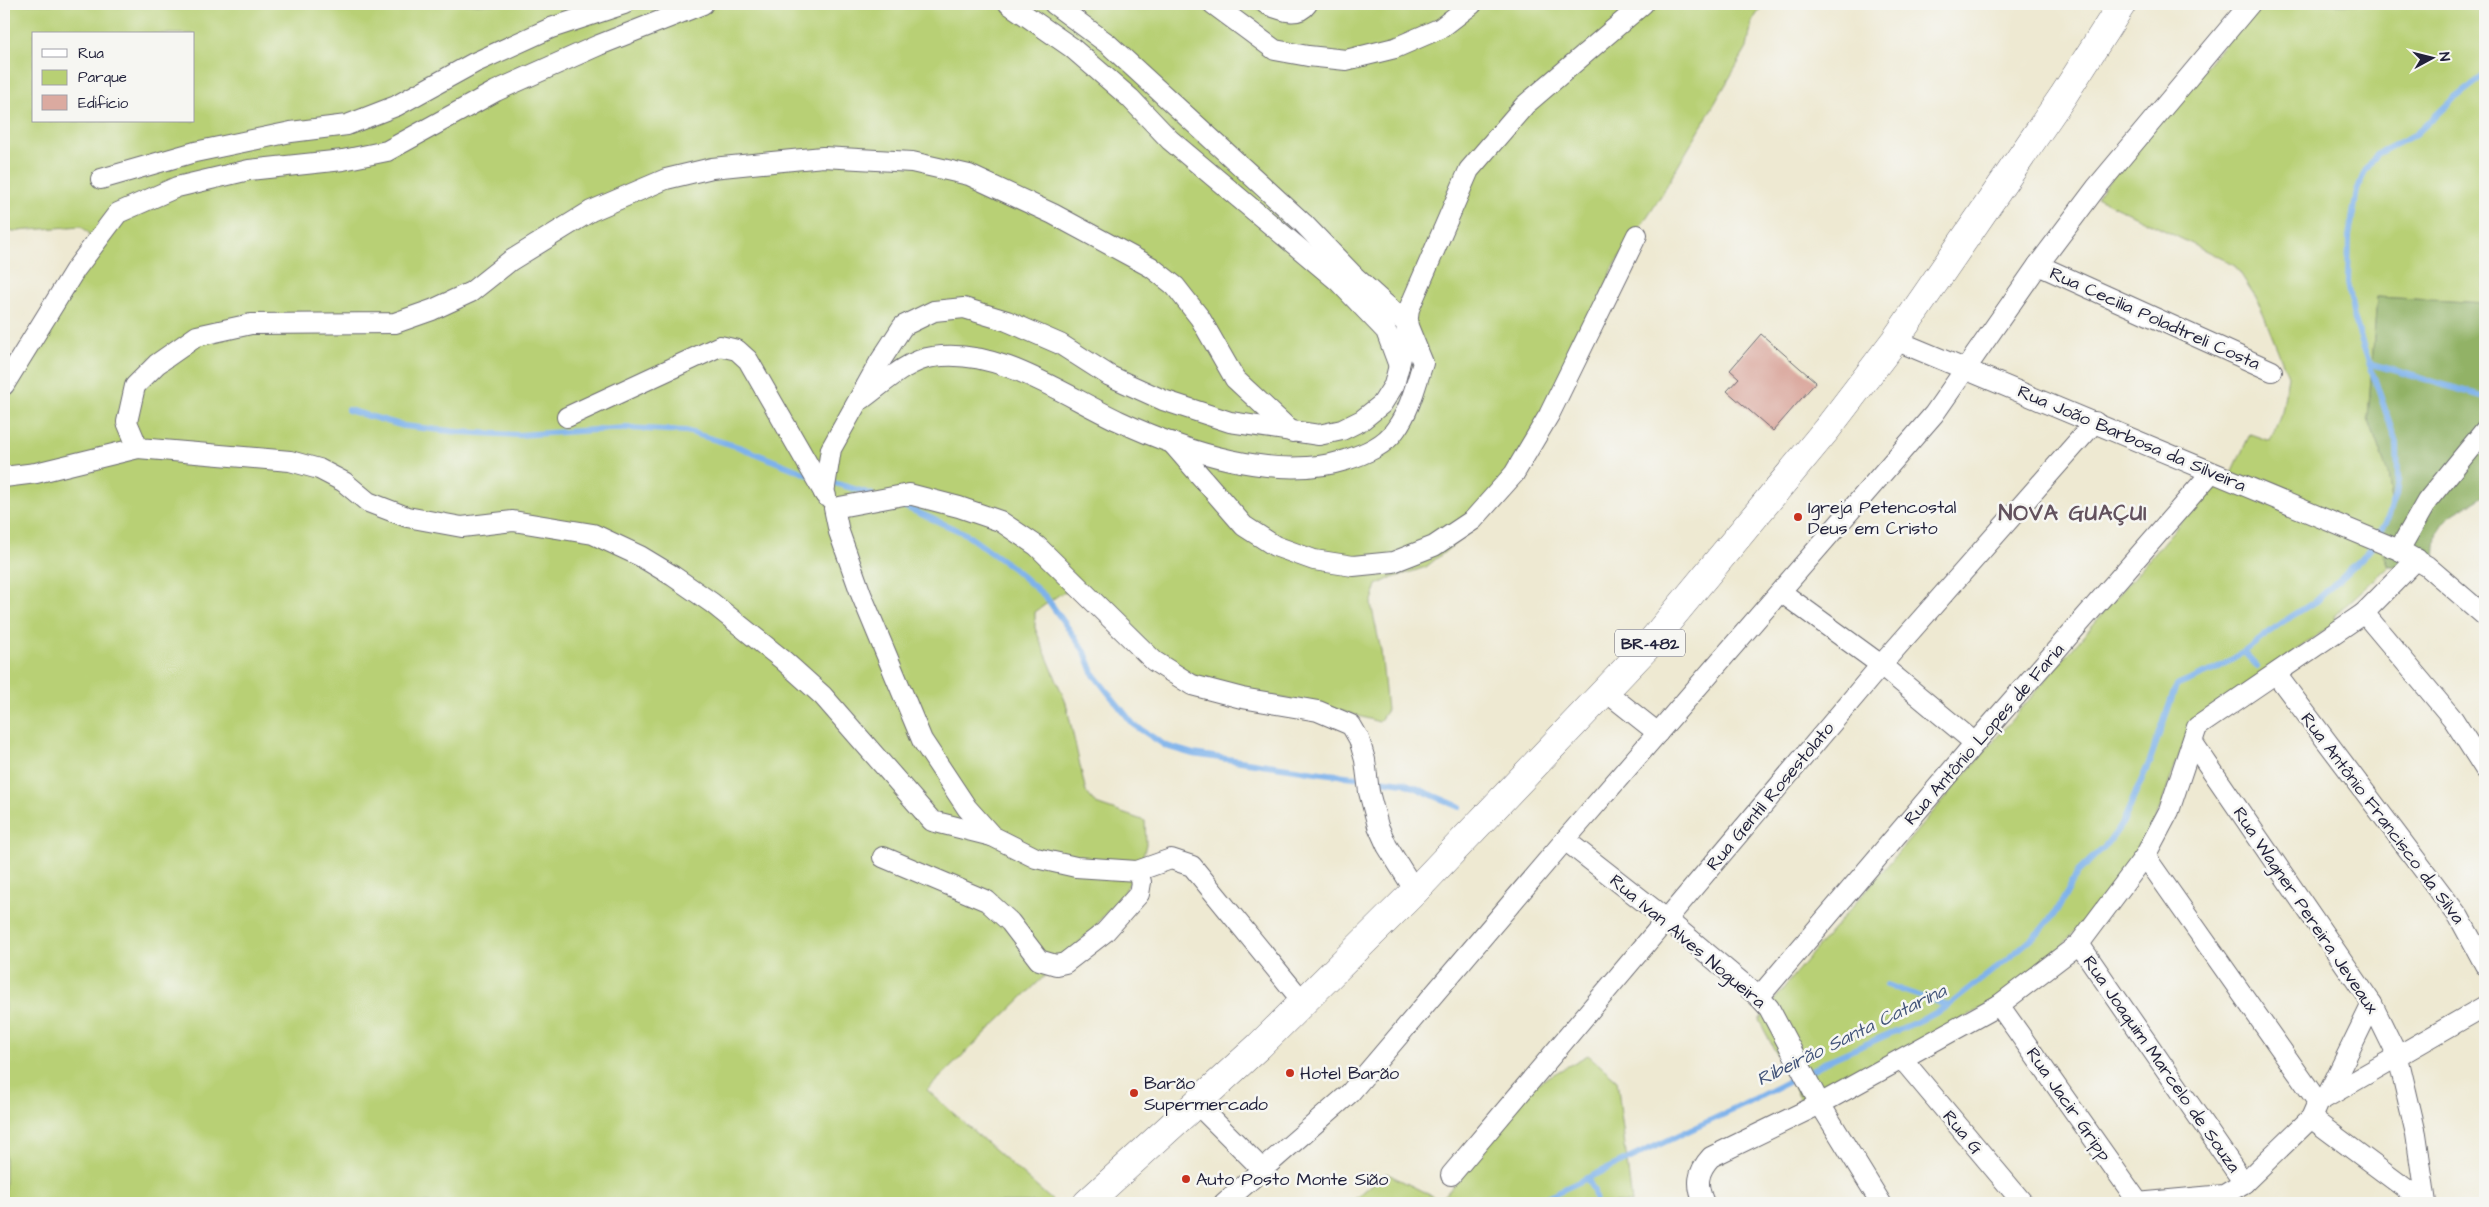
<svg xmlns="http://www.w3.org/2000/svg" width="2489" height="1207" viewBox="0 0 2489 1207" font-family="'Architects Daughter',sans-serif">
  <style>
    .green { fill: #b8d074; stroke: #6d7958; fill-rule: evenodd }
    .forest { fill: #92b266; stroke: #5a6a50 }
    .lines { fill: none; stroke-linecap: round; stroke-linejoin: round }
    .stream { stroke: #7eb2eb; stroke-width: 6 }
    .building { fill: #dbaaa0 }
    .minor-casing { stroke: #696870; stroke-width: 22 }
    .highway-casing { stroke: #696870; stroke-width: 29 }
    .minor { stroke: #fff; stroke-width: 20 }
    .highway { stroke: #fff; stroke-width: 28 }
    .poi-dot { fill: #c8321e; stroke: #f6f6f2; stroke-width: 2 }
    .labels { text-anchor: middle; stroke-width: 5; stroke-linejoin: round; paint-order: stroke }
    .shield { fill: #f6f6f2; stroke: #626272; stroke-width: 1 }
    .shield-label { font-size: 16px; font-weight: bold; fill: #22223b }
    .street-label { font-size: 18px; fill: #22223b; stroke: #f6f6f2 }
    .poi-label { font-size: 18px; fill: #22223b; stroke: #f6f6f2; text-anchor: start }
    .water-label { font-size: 19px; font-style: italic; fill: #425479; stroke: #f6f6f2 }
    .district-label { font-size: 22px; font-weight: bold; letter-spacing: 1px; fill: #63525e; stroke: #f6f6f2 }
  </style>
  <rect width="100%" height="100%" fill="#f6f6f2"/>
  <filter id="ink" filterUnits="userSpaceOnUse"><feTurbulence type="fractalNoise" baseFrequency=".02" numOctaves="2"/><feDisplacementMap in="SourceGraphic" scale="10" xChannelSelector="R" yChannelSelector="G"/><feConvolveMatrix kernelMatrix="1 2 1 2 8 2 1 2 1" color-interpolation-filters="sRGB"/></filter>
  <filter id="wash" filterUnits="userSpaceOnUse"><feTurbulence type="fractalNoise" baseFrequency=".0096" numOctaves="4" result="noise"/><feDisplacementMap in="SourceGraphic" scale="20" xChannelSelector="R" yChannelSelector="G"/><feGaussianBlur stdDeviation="1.12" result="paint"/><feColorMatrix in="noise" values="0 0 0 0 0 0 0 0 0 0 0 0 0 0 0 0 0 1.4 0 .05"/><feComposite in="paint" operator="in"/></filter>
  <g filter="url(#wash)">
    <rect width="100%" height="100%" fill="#eee9d2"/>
    <g class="green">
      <path d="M 4,4 L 1763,4 L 1752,22 L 1747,48 L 1660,197 L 1613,268 L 1558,405 L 1478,525 L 1426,567 L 1389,579 L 1377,585 L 1371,604 L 1381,651 L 1387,710 L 1379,722 L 1331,708 L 1211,684 L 1160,657 L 1074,590 L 1060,594 L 1035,612 L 1035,628 L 1066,703 L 1086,792 L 1096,804 L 1145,821 L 1146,844 L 1141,865 L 1126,889 L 1092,930 L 927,1090 L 1055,1203 L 5,1203 L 4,383 L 90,245 L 89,233 L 81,226 L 4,232 ZM 34,34 L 194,34 L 194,121 L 34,121 Z"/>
      <path d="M 2258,4 L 2485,4 L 2485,303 L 2377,297 L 2368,418 L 2388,474 L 2392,501 L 2379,543 L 2389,566 L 2335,615 L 2336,622 L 2190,726 L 2153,827 L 2122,873 L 2058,951 L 2014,990 L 1804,1107 L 1759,1020 L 1793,976 L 2179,524 L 2204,495 L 2231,475 L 2250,434 L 2270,441 L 2282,412 L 2288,376 L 2258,301 L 2235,265 L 2096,197 Z"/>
      <path d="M 1588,1055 L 1617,1080 L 1632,1203 L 1350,1203 L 1386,1173 L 1440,1200 L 1458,1181 L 1532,1086 Z"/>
    </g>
    <path class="forest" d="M 2377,297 L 2485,303 L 2485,495 C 2469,508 2441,513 2437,537 C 2435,550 2437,558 2431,571 L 2420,567 L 2389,566 L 2379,543 L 2392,501 L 2388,474 L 2368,418 Z"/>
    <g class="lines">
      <g class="stream">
        <path d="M 2369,363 L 2485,397"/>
        <path d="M 348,410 L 404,426 L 459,432 L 518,435 L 626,428 L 686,431 L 739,447 L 809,475"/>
        <path d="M 828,481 L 871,494"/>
        <path d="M 894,502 L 964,533 L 1013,568 L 1046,597 L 1085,652 L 1094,675 L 1134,725 L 1166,746 L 1193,754 L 1329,774 L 1404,783 L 1460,807"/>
        <path d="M 2244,652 L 2257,666"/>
        <path d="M 1887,985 L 1948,1006"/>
        <path d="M 1587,1178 L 1594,1191 L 1596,1203"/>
        <path d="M 1534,1203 L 1735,1109 L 1834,1058 L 1928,1017 L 1948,1006 L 2011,956 L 2040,931 L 2058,909 L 2078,872 L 2109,842 L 2123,822 L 2149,763 L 2176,686 L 2216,669 L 2244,652 L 2281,623 L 2316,601 L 2361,559 L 2372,546 L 2389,515 L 2396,495 L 2398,479 L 2397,445 L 2354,318 L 2348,282 L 2349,236 L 2357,191 L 2364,173 L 2377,154 L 2416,134 L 2451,101 L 2485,75"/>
      </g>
    </g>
    <g id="blocks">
      <path class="building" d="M 1761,334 L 1816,382 L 1773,431 L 1727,391 L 1739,378 L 1730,370 Z"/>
    </g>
  </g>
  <g filter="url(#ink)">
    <use href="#blocks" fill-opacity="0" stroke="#696870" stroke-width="1"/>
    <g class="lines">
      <g class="minor-casing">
        <g id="minor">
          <path d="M 1009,4 L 1071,47 L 1130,98 L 1170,140 L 1338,281 L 1386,331 L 1399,366"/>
          <path d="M 1213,4 L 1275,50 L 1308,56 L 1346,60 L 1395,48 L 1441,28 L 1472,4"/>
          <path d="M 1266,4 C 1279,9 1297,18 1307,4"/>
          <path d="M 101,179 L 195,152 L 291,132 L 347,125 L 396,106 L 474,63 L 551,28 L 624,4"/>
          <path d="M 2038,265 L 2272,371"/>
          <path d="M 1895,340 L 2399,550 L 2427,566 L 2485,616"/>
          <path d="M 4,385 L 75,270 L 118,213 L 177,187 L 249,170 L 343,160 L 387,151 L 496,91 L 599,45 L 703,4"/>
          <path d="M 862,399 C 882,385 907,360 933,357 C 998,347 1063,395 1119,421 C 1183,451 1276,482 1346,460 C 1364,454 1385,446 1396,429 C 1410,410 1416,384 1423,363 L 1407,324 L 1355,277 L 1303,223 L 1108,44 L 1054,4"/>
          <path d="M 567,417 L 720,346 L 737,350 L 748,360 L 826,496"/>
          <path d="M 1171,442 L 1244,526 L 1275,546 L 1314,560 L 1353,566 L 1393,562 L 1434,546 L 1473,520 L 1514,474 L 1549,415 L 1637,235"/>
          <path d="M 4,477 L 36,473 L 138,448"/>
          <path d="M 824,493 L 831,449 L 879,363 L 903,326 L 934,311 L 964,308 L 1007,321 L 1060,344 L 1110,376 L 1163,400 L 1230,422 L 1319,435 L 1342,430 L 1362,420 L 1382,404 L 1394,385 L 1405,342 L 1409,309 L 1469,170 L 1525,105 L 1643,4"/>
          <path d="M 2399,550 L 2427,501 L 2485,430"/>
          <path d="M 1781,592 L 1881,665 L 1975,743"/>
          <path d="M 2364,613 L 2453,719 L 2485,769"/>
          <path d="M 2276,674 L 2459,917 L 2485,965"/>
          <path d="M 1605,691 L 1658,733"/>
          <path d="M 2193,743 L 2372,1004 L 2398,1057 L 2416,1134 L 2426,1203"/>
          <path d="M 992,836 L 932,821 L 823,696 L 783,660 L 712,603 L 673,576 L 640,556 L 593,534 L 513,521 L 462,527 L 407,517 L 368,502 L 344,482 L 319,469 L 290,461 L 138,448 L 127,422 L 135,386 L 157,364 L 197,336 L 251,324 L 395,323 L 432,310 L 471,292 L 510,261 L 591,211 L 666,179 L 712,168 L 823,157 L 912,162 L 969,175 L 1053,214 L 1151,267 L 1175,286 L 1200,318 L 1235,379 L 1292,432"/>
          <path d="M 1565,840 L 1666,919 L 1759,997 L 1769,1008 L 1820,1104 L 1881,1203"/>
          <path d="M 2145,856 L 2318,1102"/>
          <path d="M 883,857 L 987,901 L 1010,922 L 1039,960 L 1056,965 L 1065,963 L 1105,932 L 1139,894 L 1141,882 L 1137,871 L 1076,867 L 1036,858 L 992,836 L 967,808 L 922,740 L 861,594 L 839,532 L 834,508 L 909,494 L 959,507 L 1000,521 L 1037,546 L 1154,661 L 1192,685 L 1242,698 L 1318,711 L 1351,725 L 1359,739 L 1365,760 L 1369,792 L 1378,826 L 1387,846 L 1415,891"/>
          <path d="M 1137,871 L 1171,859 L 1192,866 L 1303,1002"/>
          <path d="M 2079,944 L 2244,1183"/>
          <path d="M 1759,997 L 1975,743 L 2211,473"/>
          <path d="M 1999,1005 L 2138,1202"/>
          <path d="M 1903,1060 L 2023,1203"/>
          <path d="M 2327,1096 L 2372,1004"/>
          <path d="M 1197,1104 L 1263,1170"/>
          <path d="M 2311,1118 L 2425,1203"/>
          <path d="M 1451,1175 L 1881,665 L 2095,422"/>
          <path d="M 1224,1203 L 1350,1093 L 1565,840 L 1934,414 L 2038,265 L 2096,188 L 2250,4"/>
          <path d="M 1704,1203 C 1696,1185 1697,1172 1711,1157 L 1820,1104 L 1999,1005 L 2079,944 L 2145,856 L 2169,811 L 2197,727 L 2364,613 L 2417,559"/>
          <path d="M 2137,1203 L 2224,1195 L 2244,1183 L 2311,1118 L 2318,1102 L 2485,1006"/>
        </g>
      </g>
      <g class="highway-casing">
        <path id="highway" d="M 1087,1203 L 1259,1046 L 1415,891 L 1646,648 L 1827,429 L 1895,340 L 2063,96 L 2122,4"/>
      </g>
      <use href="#minor" class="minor"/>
      <use href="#highway" class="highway"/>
    </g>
  </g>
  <g class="poi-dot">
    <circle cx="1798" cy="517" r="5"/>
    <circle cx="1290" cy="1073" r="5"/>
    <circle cx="1134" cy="1093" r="5"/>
    <circle cx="1186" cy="1179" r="5"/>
  </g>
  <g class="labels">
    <rect class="shield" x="1615" y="629.5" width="70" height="27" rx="4"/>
    <g class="shield-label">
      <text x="1650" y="649">BR-482</text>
    </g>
    <g class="street-label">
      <text transform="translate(2155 318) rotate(24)" y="6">Rua Cecilia Poladtreli Costa</text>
      <text transform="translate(2132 438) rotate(23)" y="6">Rua João Barbosa da Silveira</text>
      <text transform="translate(1984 734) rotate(-49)" y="6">Rua Antônio Lopes de Faria</text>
      <text transform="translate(1770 796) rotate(-50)" y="6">Rua Gentil Rosestolato</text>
      <text transform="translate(2383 818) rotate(53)" y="6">Rua Antônio Francisco da Silva</text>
      <text transform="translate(2306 910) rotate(56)" y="6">Rua Wagner Pereira Jeveaux</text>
      <text transform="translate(1688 941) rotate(40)" y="6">Rua Ivan Alves Nogueira</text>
      <text transform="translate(2162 1064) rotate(55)" y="6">Rua Joaquim Marcelo de Souza</text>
      <text transform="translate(2069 1104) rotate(55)" y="6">Rua Jacir Gripp</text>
      <text transform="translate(1963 1132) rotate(50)" y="6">Rua G</text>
    </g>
    <g class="poi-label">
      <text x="1808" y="513">Igreja Petencostal<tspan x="1808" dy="21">Deus em Cristo</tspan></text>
      <text x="1300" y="1079">Hotel Barão</text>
      <text x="1144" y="1089">Barão<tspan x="1144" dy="21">Supermercado</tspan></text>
      <text x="1196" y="1185">Auto Posto Monte Sião</text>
    </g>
    <g class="water-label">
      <text transform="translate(1851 1034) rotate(-26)" y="7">Ribeirão Santa Catarina</text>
    </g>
    <g class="district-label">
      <text x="2073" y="520">NOVA GUAÇUI</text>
    </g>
  </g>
  <rect width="2489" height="1207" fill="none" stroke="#f6f6f2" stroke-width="20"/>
  <rect x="32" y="32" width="162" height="90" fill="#f6f6f2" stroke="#a1a1a9"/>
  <rect x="42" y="49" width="25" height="8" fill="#ffffff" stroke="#a1a1a9"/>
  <text x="78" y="58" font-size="15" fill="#22223b">Rua</text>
  <rect x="42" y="70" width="25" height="15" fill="#b8d074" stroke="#a1a1a9"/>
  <text x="78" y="82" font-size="15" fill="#22223b">Parque</text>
  <rect x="42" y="95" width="25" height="15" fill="#dbaaa0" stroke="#a1a1a9"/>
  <text x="78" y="108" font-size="15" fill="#22223b">Edifício</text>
  <g transform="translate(2432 58) rotate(83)" stroke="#f6f6f2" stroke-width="4" paint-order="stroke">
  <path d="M0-4L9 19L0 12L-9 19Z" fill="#22223b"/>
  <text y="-8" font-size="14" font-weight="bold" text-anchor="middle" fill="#22223b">N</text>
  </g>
</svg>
